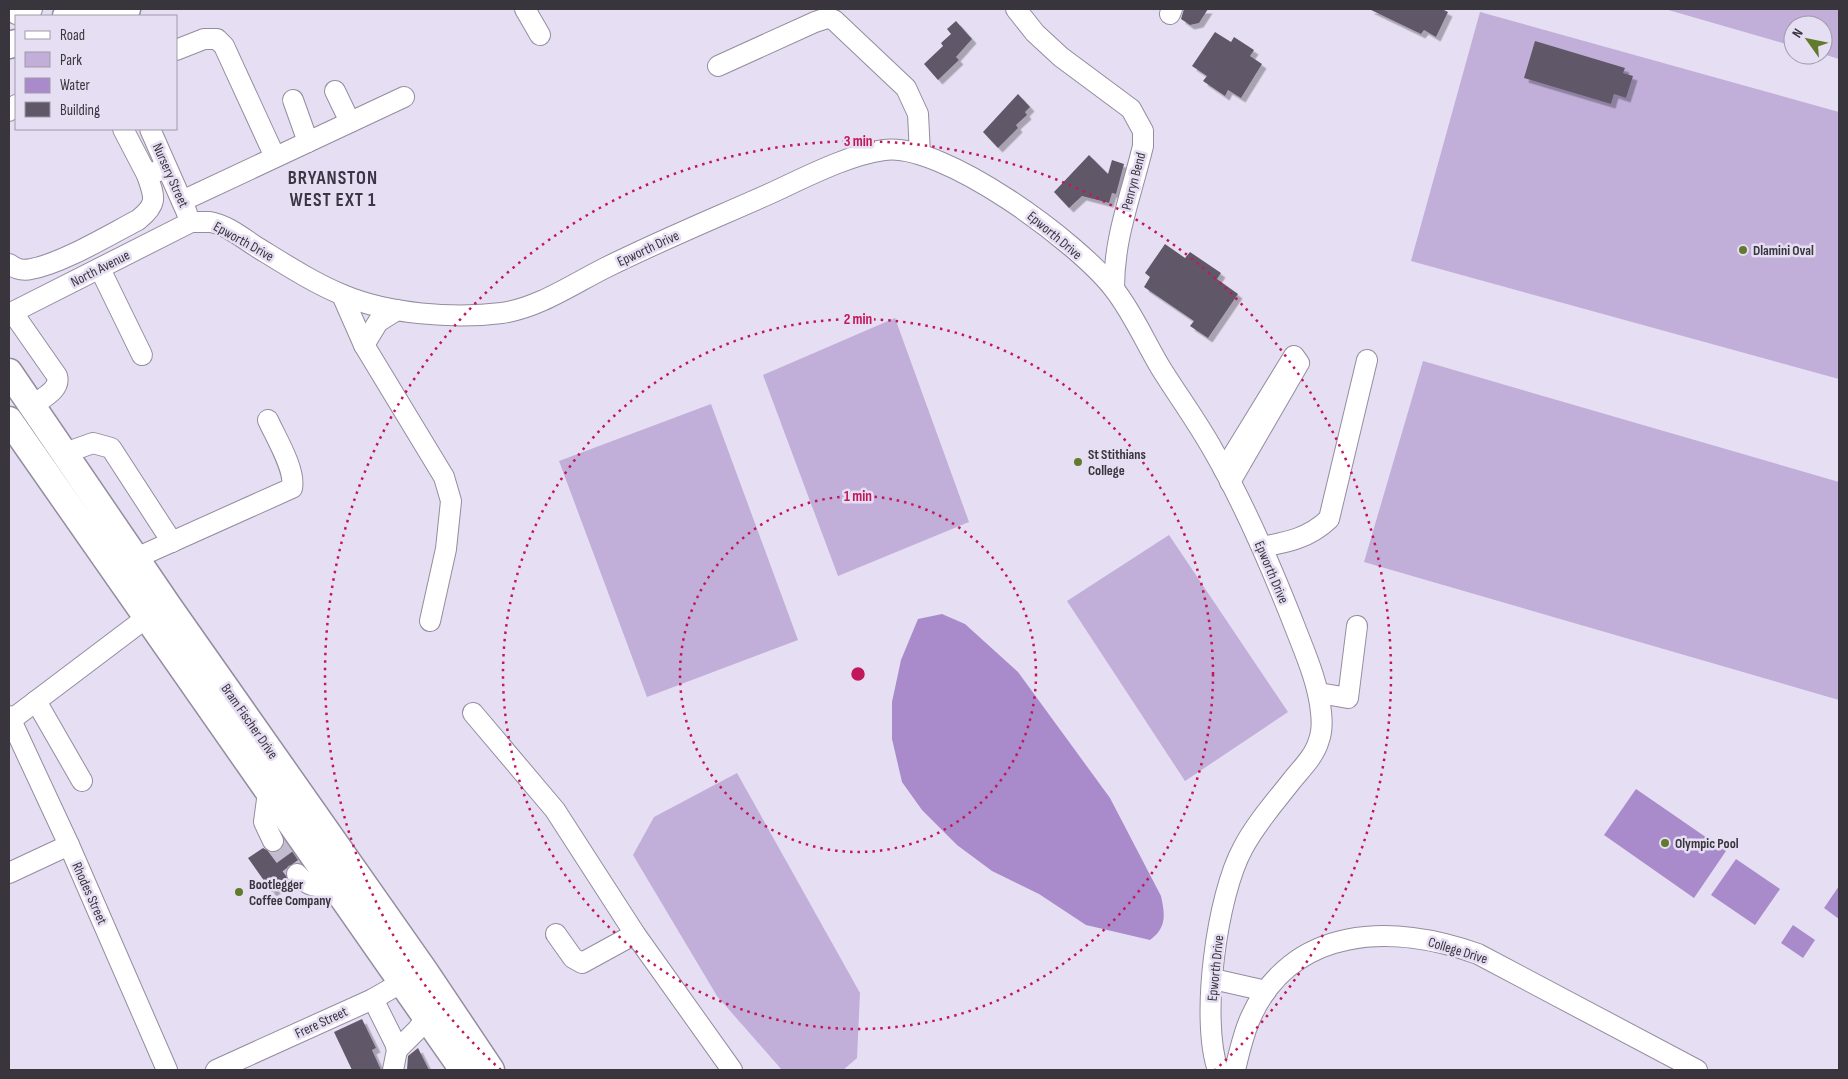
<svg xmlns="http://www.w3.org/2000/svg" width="1848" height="1079" viewBox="0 0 1848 1079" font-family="'Sofia Sans Condensed',sans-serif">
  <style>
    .green { fill: #c1aed9 }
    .water { fill: #a98bcc }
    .building { fill: #605869; filter: url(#shadow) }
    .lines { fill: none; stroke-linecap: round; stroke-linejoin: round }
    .minor-tunnel { stroke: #c3bcce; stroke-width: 20; stroke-dasharray: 20 10; stroke-linecap: butt }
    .minor-casing { stroke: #948c9f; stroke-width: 22 }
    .major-casing { stroke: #948c9f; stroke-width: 29 }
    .minor { stroke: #fff; stroke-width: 20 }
    .major { stroke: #fff; stroke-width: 26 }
    .ring { fill: none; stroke: #c2185b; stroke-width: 2.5; stroke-dasharray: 2.5 5 }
    .poi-dot { fill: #617a2c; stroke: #e6def2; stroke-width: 2 }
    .labels { text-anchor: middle; stroke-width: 5; stroke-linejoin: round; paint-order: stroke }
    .street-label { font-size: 14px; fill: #38353d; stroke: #e6def2 }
    .poi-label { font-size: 14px; font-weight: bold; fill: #38353d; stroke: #e6def2; text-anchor: start }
    .district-label { font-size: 19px; font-weight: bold; letter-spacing: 1px; fill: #3c3545; stroke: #e6def2 }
    .centre { fill: #c2185b; stroke: #e6def2; stroke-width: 2.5 }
    .ring-label { font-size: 15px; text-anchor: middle; font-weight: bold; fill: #c2185b; stroke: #e6def2; stroke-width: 5; stroke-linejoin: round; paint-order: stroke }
  </style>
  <defs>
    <filter id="shadow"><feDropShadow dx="4.5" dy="4.5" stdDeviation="0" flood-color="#0004"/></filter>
  </defs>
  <rect width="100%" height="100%" fill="#e6def2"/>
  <g class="green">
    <path d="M 1665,9 L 1839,9 L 1839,59 L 1823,54 L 1823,25 L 1793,25 L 1793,46 Z"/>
    <path d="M 1480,12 L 1839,112 L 1839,379 L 1411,261 Z"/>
    <path d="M 895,318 L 969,522 L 838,576 L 763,375 Z"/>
    <path d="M 1423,361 L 1839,482 L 1839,700 L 1364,562 Z"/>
    <path d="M 711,404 L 798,640 L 647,697 L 559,461 Z"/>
    <path d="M 1169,535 L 1288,712 L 1185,781 L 1067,601 Z"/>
    <path d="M 737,773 L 860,993 L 857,1058 L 843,1070 L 782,1070 L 717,996 L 633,855 L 654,817 Z"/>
  </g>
  <g class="water">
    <path d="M 942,614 L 965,624 L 1018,672 L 1110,798 L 1161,896 C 1165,915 1167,927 1150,940 L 1086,925 L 1039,894 L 992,871 L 957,845 L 922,810 L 902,782 L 892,739 L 892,702 L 901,660 L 918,619 Z"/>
    <path d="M 1636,789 L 1726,851 L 1694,898 L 1604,835 Z"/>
    <path d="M 1736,859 L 1780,889 L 1755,925 L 1711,895 Z"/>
    <path d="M 1839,886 L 1839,919 L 1824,908 Z"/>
    <path d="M 1793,925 L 1815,940 L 1803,958 L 1781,943 Z"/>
  </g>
  <g class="building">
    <path d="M 1184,9 L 1208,9 L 1199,23 L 1190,25 L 1181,19 Z"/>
    <path d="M 1369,9 L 1442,9 L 1448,12 L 1436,37 L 1424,30 L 1421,34 Z"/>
    <path d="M 956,21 L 972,39 L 956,57 L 959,60 L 938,80 L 924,64 L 943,46 L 941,43 L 951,34 L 947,29 Z"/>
    <path d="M 1215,32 L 1231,42 L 1234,37 L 1254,50 L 1250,56 L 1262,64 L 1241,98 L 1228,90 L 1225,96 L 1203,81 L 1207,76 L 1192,66 Z"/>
    <path d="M 1535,41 L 1625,68 L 1623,73 L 1633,76 L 1626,98 L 1614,94 L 1611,104 L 1524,78 Z"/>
    <path d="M 1018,94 L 1030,107 L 1025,112 L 1027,115 L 1016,125 L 1018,128 L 998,148 L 983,132 Z"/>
    <path d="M 1089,155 L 1108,174 L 1112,160 L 1124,164 L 1116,194 L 1112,193 L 1109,203 L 1082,196 L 1069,208 L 1054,192 Z"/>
    <path d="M 1165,244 L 1185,258 L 1190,252 L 1221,273 L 1217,279 L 1238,294 L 1208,338 L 1190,326 L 1194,321 L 1144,287 L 1150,277 L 1145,273 Z"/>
    <path d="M 285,841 L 300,863 L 288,866 L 286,871 L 288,881 L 272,892 L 248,858 L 263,848 L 272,853 L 278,852 L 283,847 Z"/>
    <path d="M 362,1019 L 376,1048 L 372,1050 L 381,1070 L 352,1070 L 334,1032 Z"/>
    <path d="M 418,1048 L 429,1070 L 407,1070 L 408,1056 Z"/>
  </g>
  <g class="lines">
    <path class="minor-tunnel" d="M 273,841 L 297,874"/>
    <g class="minor-casing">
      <g id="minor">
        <path d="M 525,9 L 540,35"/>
        <path d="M 1016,9 L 1035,33 L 1061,57 L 1131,109 L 1143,131 L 1143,146 C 1131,196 1114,237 1114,288"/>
        <path d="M 16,14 L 32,9"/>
        <path d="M 1170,14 L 1172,9"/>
        <path d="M 176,50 L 204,39 L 217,39 L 224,46 L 275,157"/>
        <path d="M 718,66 L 815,22 L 827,18 L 834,20 L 906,88 L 918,114 L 920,154"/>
        <path d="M 335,91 L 350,122"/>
        <path d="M 293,100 L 308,142"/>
        <path d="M 9,111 L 16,105"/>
        <path d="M 123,129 L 147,175 L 158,171"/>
        <path d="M 150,129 L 187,213"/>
        <path d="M 182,201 L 404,97"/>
        <path d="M 9,264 C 16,269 22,271 31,269 C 61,264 109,235 138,220 C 158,204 155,198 147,175"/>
        <path d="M 100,269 L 142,355"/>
        <path d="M 342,295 L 364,345 L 444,477 L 451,501 L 446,549 L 430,621"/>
        <path d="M 13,313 L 57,376 C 61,390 42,398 32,406"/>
        <path d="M 9,314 L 191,222 C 193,222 209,222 210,222 C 228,225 245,240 260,249 C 286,265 314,283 343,295 C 388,314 453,319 502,313 C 538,308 573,284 605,268 C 659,241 715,218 769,194 C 804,178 847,155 884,150 C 943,142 1079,243 1114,289 C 1133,313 1146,344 1162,370 C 1179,397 1198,423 1213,450 C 1245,505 1270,564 1293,622 C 1304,651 1318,681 1321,712 C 1322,721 1322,732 1319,740 C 1315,755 1303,767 1293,779 C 1276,801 1256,823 1243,848 C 1217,895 1200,1019 1218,1070"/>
        <path d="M 364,345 L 378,322 L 397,310"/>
        <path d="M 65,453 L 93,443 L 111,448 L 172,542"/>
        <path d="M 1224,470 L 1294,356 L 1299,363 L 1230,482"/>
        <path d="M 1262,547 C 1288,542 1309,538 1329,519 L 1367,360"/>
        <path d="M 136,558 L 292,488 C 296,470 275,436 268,420"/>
        <path d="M 1319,693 L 1348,698 L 1357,626"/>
        <path d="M 36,701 L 82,781"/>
        <path d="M 473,713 L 555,810 L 635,934 L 732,1070"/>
        <path d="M 9,716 L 69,845 L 167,1070"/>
        <path d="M 11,720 L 146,618"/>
        <path d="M 268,792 L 264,822 L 273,841"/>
        <path d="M 9,873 L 69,845"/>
        <path d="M 297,874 C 309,888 318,887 335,887"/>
        <path d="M 556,934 L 573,958 L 582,963 L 635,934"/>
        <path d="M 1213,979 L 1266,991"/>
        <path d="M 373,999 L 395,1043 L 397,1050 L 393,1070"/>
        <path d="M 397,1050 L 418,1029 L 426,1018"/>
        <path d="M 216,1070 L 373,999 L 413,976"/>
        <path d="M 1235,1070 C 1239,1053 1243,1035 1250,1019 C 1291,925 1393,923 1478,954 L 1697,1070"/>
      </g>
    </g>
    <g class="major-casing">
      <g id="major">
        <path d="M 66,16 L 92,9"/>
        <path d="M 106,16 L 127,9"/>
        <path d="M 9,45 L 16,43"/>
        <path d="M 9,372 L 169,607 L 424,970 L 491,1070"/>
        <path d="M 9,420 L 463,1070"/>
      </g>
    </g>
    <use href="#minor" class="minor"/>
    <use href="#major" class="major"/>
  </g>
  <g class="ring">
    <circle cx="858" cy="674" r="178"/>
    <circle cx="858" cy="674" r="355"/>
    <path d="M501 1070A533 533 0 1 1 1215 1070"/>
  </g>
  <g class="poi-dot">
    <circle cx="1743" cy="250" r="5"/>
    <circle cx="1078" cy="462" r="5"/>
    <circle cx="1665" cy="843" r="5"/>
    <circle cx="239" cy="892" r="5"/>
  </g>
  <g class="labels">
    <g class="street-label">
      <text transform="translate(171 175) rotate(66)" y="5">Nursery Street</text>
      <text transform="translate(1133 181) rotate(-75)" y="5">Penryn Bend</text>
      <text transform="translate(1055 235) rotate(40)" y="5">Epworth Drive</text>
      <text transform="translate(244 241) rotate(29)" y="5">Epworth Drive</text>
      <text transform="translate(648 248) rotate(-25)" y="5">Epworth Drive</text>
      <text transform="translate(100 268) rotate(-27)" y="5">North Avenue</text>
      <text transform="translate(1272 572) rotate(67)" y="5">Epworth Drive</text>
      <text transform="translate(250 721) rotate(55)" y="5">Bram Fischer Drive</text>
      <text transform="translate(90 893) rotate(66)" y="5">Rhodes Street</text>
      <text transform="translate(1458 950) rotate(17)" y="5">College Drive</text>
      <text transform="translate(1215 968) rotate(-84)" y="5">Epworth Drive</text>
      <text transform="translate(321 1022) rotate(-25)" y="5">Frere Street</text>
    </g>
    <g class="poi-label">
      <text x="1753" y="255">Dlamini Oval</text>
      <text x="1088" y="459">St Stithians<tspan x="1088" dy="16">College</tspan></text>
      <text x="1675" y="848">Olympic Pool</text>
      <text x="249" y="889">Bootlegger<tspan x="249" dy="16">Coffee Company</tspan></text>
    </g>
    <g class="district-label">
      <text x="333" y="184">BRYANSTON<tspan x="333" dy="22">WEST EXT 1</tspan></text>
    </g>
  </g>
  <circle cx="858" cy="674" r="8" class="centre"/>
  <g class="ring-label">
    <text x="858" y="146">3 min</text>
    <text x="858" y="324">2 min</text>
    <text x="858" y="501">1 min</text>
  </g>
  <rect width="1848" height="1079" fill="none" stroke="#38353d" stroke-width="20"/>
  <rect x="15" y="15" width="162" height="115" fill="#e6def2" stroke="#a09aaa"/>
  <rect x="25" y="31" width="25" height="8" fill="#ffffff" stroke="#a09aaa"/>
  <text x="60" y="40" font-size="15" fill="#38353d">Road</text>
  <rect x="25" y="52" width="25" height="15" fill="#c1aed9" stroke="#a09aaa"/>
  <text x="60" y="65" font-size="15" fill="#38353d">Park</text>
  <rect x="25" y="78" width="25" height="15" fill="#a98bcc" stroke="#a09aaa"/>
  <text x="60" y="90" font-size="15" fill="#38353d">Water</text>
  <rect x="25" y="102" width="25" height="15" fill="#605869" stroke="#a09aaa"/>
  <text x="60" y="115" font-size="15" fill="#38353d">Building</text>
  <g transform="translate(1808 40) rotate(303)"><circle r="24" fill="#e6def2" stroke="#a09aaa"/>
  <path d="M0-4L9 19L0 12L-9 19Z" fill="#617a2c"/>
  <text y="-8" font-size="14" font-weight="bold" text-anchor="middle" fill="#38353d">N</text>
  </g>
</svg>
